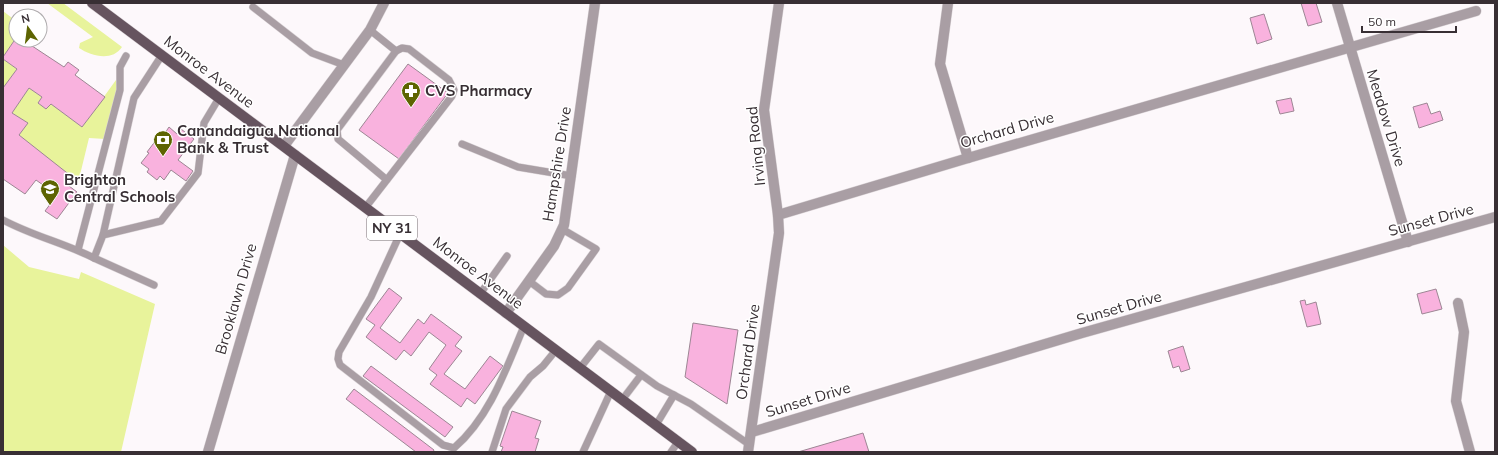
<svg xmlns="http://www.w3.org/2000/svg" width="1498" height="455" viewBox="0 0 1498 455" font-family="Mulish,sans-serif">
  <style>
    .green { fill: #e8f39b }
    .building { fill: #f9b2de; stroke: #9d8694 }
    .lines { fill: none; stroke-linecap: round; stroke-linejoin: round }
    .service-casing { stroke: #dad4d7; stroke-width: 8 }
    .minor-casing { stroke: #dad4d7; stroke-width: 11 }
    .primary-casing { stroke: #dad4d7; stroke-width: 11 }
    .service { stroke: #a99ea4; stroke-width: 7 }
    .minor { stroke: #a99ea4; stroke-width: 10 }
    .primary { stroke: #66545f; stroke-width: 10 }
    .labels { text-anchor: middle; stroke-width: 3; stroke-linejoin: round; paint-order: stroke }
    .shield { fill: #fff; stroke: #746d71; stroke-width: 1 }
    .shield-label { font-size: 14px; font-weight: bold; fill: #382f34 }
    .street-label { font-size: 15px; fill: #382f34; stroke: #fff }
    .poi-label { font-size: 15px; font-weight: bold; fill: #382f34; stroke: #fff; text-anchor: start }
  </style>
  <rect width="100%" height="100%" fill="#fdf8fb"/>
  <g class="green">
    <path d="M 47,3 L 63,3 L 122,47 C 112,62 91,56 79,48 L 80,43 L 93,37 Z"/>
    <path d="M 3,11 L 16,21 L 16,38 L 3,57 Z"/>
    <path d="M 3,59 L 17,69 L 3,88 Z"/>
    <path d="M 116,80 L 117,88 L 105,139 L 89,138 L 78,183 L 19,135 L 28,123 L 12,113 L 29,88 L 42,97 L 38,103 L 46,109 L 51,104 L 82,127 Z"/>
    <path d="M 3,245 L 29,267 L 79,279 L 81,272 L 155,304 L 121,452 L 3,452 Z"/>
  </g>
  <g class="building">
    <path d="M 1301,3 L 1316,3 L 1322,22 L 1308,26 Z"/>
    <path d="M 1264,14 L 1272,39 L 1257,44 L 1250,18 Z"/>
    <path d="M 16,38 L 16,40 L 23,40 L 64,67 L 68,62 L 79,70 L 75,75 L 105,97 L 82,127 L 51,104 L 46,109 L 38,103 L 42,97 L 29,88 L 12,113 L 28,123 L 19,135 L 71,176 L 65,183 L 77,192 L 57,219 L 45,211 L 57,195 L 36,180 L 25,194 L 3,179 L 3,88 L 17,69 L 3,59 L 3,57 Z"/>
    <path d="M 408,64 L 448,93 L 399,159 L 359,130 Z"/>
    <path d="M 1291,98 L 1294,111 L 1280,114 L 1276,101 Z"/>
    <path d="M 1427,103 L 1431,114 L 1440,111 L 1443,120 L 1419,128 L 1413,107 Z"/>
    <path d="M 169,127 L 177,134 L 181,129 L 194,139 L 178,160 L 193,171 L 186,181 L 171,170 L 164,180 L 160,176 L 157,180 L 147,172 L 149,169 L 141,163 L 149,153 L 147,152 L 163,131 L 165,133 Z"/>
    <path d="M 389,288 L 402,298 L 380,328 L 400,343 L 418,319 L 424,324 L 431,314 L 462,337 L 455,346 L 462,351 L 444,374 L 465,389 L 490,356 L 503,366 L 475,404 L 467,398 L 461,407 L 430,384 L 437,375 L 429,369 L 446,345 L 429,332 L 411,356 L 404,350 L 396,360 L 366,337 L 375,325 L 366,319 Z"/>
    <path d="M 1436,289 L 1442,309 L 1422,314 L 1417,294 Z"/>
    <path d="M 1305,300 L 1306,305 L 1316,302 L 1321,324 L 1307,327 L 1300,301 Z"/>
    <path d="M 693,323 L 738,330 L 727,404 L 685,377 Z"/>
    <path d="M 1183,346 L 1190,369 L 1181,372 L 1179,366 L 1173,368 L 1168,351 Z"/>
    <path d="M 371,366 L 453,427 L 445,437 L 363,376 Z"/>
    <path d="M 354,389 L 434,450 L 433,452 L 416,452 L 346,399 Z"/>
    <path d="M 512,411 L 541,421 L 535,438 L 539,439 L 535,452 L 501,452 L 503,447 L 500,446 Z"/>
    <path d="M 863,433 L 869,452 L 798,452 Z"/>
  </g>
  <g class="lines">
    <g class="service-casing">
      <g id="service">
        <path d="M 253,7 L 312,53 L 344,65"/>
        <path d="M 370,30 L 396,51"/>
        <path d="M 462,144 L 518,167 L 572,176"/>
        <path d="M 365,208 L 452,96 L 454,90 L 449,80 L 409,49 L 402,48 L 396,51 L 337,130 L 338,139 L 387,180"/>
        <path d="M 3,220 C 33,236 64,243 94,258 L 103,235 L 161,221 L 198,173 L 204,123 L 219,98"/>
        <path d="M 400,234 L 371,297 L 339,352 L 338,359 L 340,365 L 443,445 L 454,448 C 490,417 506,369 524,326"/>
        <path d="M 103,235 L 134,98 L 162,55"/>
        <path d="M 78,250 L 120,90 L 120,67 L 126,56"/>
        <path d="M 94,258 L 154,285"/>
        <path d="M 529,281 L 546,294 L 558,295 L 568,288 L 596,249 L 562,229"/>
        <path d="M 480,294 L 507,256"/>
        <path d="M 580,368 L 599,344 L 657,386 L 691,404 L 750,445"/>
        <path d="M 622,400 L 641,375"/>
        <path d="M 656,425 L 674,395"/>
        <path d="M 492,452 L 506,409 L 530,377 L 543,366 L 556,350"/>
        <path d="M 583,452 L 611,391"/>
        <path d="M 671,452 L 678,442"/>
      </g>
    </g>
    <g class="minor-casing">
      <g id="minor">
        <path d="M 948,3 L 940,64 L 968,158"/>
        <path d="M 1337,3 L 1408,242"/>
        <path d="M 284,146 L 370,30 L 384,3"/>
        <path d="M 778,215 L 968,158 L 1476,11"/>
        <path d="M 1458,303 L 1464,332 L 1456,401 L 1470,452"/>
        <path d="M 506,313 L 554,246 L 564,225 L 595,3"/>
        <path d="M 752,432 L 1082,333 L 1495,217"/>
        <path d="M 208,452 L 295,155"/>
        <path d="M 748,452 L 779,233 L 778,215 L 764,110 L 779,3"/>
      </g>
    </g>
    <g class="primary-casing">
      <path id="primary" d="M 92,3 L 692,452"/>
    </g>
    <use href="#service" class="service"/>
    <use href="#minor" class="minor"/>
    <use href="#primary" class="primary"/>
  </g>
  <defs>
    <g id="pharmacy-pin" transform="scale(1)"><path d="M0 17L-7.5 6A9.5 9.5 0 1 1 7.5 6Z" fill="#5d6401" stroke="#fff"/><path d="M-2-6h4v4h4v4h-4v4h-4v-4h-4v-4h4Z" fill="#fff"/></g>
    <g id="bank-pin" transform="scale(1)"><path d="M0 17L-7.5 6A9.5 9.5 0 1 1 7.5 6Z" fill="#5d6401" stroke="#fff"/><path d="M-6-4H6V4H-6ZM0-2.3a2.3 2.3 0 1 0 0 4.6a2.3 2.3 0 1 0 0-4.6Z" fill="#fff"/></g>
    <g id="school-pin" transform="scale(1)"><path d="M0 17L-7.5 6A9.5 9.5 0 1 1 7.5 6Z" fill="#5d6401" stroke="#fff"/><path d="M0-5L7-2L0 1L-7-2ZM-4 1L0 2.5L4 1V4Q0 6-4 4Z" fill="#fff"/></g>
  </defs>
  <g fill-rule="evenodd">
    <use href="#pharmacy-pin" x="411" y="91"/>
    <use href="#bank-pin" x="163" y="140"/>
    <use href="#school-pin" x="50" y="189"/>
  </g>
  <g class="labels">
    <rect class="shield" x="367" y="216" width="50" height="24" rx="3"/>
    <g class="shield-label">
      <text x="392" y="233">NY 31</text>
    </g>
    <g class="street-label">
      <text transform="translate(209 72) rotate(37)" y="5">Monroe Avenue</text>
      <text transform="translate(1386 118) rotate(73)" y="5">Meadow Drive</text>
      <text transform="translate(1007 130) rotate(-16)" y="5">Orchard Drive</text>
      <text transform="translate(756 146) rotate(-96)" y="5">Irving Road</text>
      <text transform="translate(557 164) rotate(-81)" y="5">Hampshire Drive</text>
      <text transform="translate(1431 220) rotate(-15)" y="5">Sunset Drive</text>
      <text transform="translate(478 273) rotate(37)" y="5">Monroe Avenue</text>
      <text transform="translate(236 299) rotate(-74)" y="5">Brooklawn Drive</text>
      <text transform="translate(1119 308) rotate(-16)" y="5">Sunset Drive</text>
      <text transform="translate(748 352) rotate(-82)" y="5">Orchard Drive</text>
      <text transform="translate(808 400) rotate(-17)" y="5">Sunset Drive</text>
    </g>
    <g class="poi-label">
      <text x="425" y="96">CVS Pharmacy</text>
      <text x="177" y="136">Canandaigua National<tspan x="177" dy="17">Bank &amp; Trust</tspan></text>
      <text x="64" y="185">Brighton<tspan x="64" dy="17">Central Schools</tspan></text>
    </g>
  </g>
  <rect width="1498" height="455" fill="none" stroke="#382f34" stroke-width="8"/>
  <g transform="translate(28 28) rotate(346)"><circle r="19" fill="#ffffff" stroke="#afacae"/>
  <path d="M0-3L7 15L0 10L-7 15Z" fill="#5d6401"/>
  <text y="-6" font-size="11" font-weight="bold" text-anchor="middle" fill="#382f34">N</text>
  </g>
  <path d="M1362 26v6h94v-6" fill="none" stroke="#382f34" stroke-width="2"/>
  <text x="1368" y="26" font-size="12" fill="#382f34" stroke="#ffffff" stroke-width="3" paint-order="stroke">50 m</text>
</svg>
